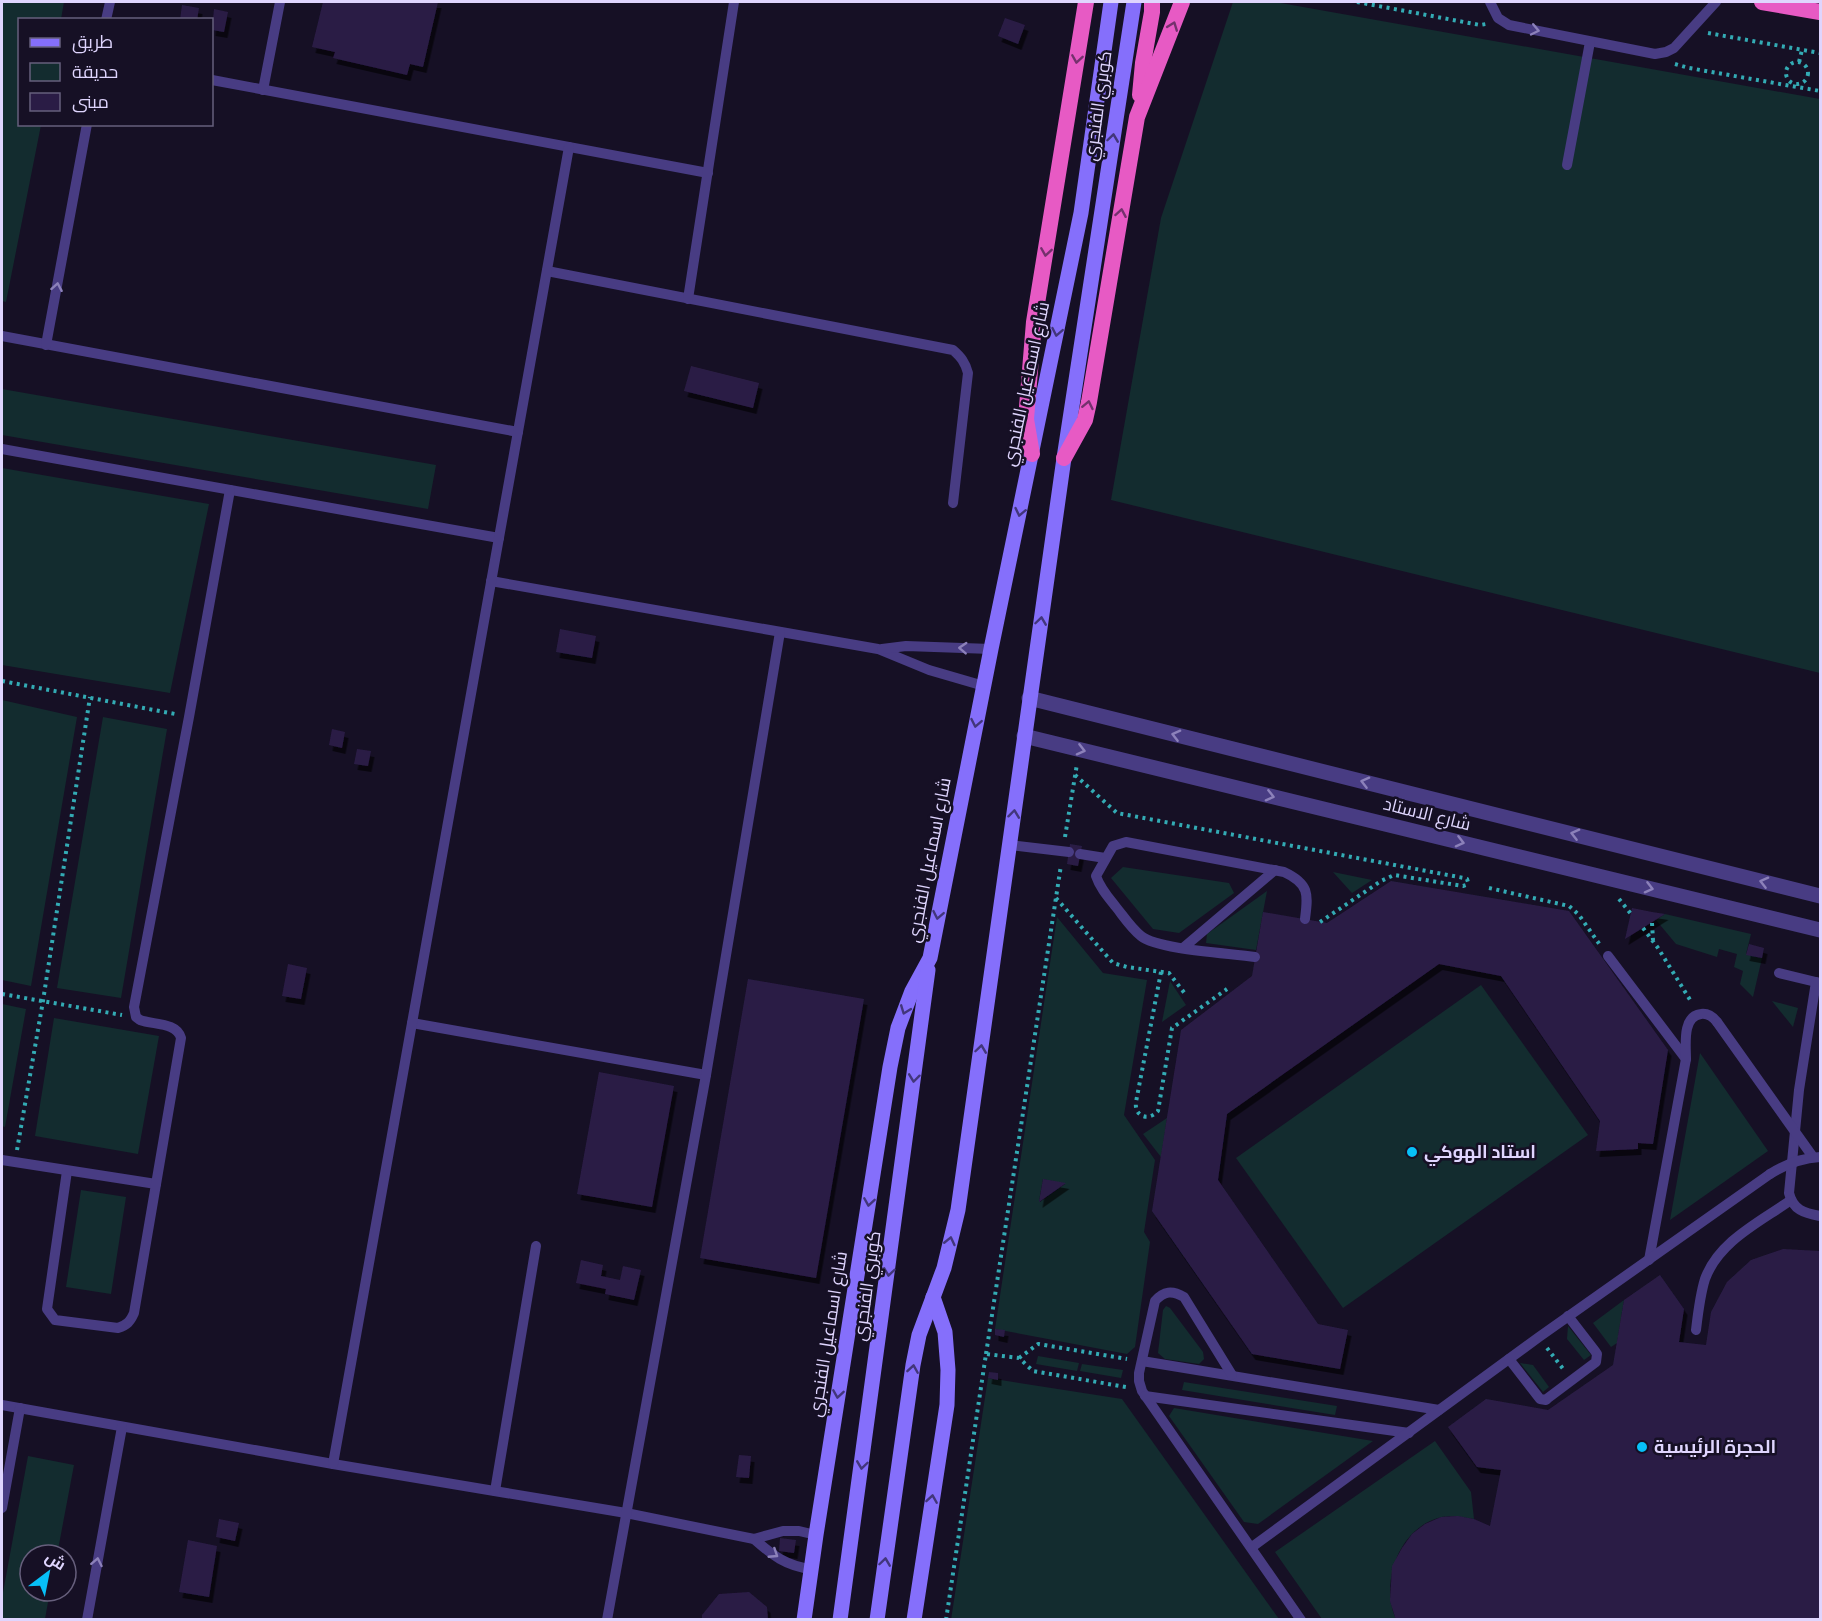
<svg xmlns="http://www.w3.org/2000/svg" width="1822" height="1621" viewBox="0 0 1822 1621" font-family="'Exo 2',Cairo,sans-serif">
  <style>
    .green { fill: #132c2f; fill-rule: evenodd }
    .building { fill: #2a1c45; filter: url(#shadow) }
    .lines { fill: none; stroke-linecap: round; stroke-linejoin: round }
    .path { stroke: #33abb4; stroke-width: 4; stroke-dasharray: 3 4.5; stroke-linecap: butt }
    .service { stroke: #483c83; stroke-width: 10 }
    .minor { stroke: #483c83; stroke-width: 15 }
    .secondary { stroke: #856ffb; stroke-width: 15 }
    .trunk { stroke: #e75ac4; stroke-width: 16 }
    .service-bridge { stroke: #483c83; stroke-width: 10 }
    .oneway { stroke: #74316d }
    .oneway2 { stroke: #8c81ba }
    .oneway3 { stroke: #42367b }
    .poi-dot { fill: #07c0f7; stroke: #161025; stroke-width: 2 }
    .labels { text-anchor: middle; stroke-width: 5; stroke-linejoin: round; paint-order: stroke }
    .street-label { font-size: 18px; fill: #dfd5fe; stroke: #161025 }
    .poi-label { font-size: 18px; font-weight: bold; fill: #dfd5fe; stroke: #161025; text-anchor: start }
  </style>
  <defs>
    <filter id="shadow"><feDropShadow dx="3.5" dy="6" stdDeviation="0" flood-color="#0009"/></filter>
  </defs>
  <rect width="100%" height="100%" fill="#161025"/>
  <g class="green">
    <path d="M 2,2 L 64,2 L 61,19 L 20,20 L 20,124 L 41,125 L 6,302 L 2,301 Z"/>
    <path d="M 1233,2 L 1275,2 L 1820,99 L 1820,673 L 1111,500 L 1161,218 Z"/>
    <path d="M 2,389 L 436,465 L 428,509 L 2,435 Z"/>
    <path d="M 2,468 L 209,504 L 170,693 L 2,665 Z"/>
    <path d="M 2,700 L 77,717 L 31,986 L 2,980 Z"/>
    <path d="M 103,717 L 167,729 L 121,998 L 57,988 Z"/>
    <path d="M 1123,867 L 1229,883 L 1234,893 L 1179,933 L 1153,929 L 1111,878 Z"/>
    <path d="M 1333,872 L 1372,880 L 1352,893 Z"/>
    <path d="M 1267,891 L 1256,950 L 1206,943 L 1207,934 Z"/>
    <path d="M 1665,914 L 1751,934 L 1746,954 L 1762,958 L 1753,997 L 1740,984 L 1743,971 L 1734,967 L 1737,954 L 1719,949 L 1717,957 L 1676,944 L 1656,920 Z"/>
    <path d="M 1057,917 L 1103,973 L 1147,980 L 1124,1115 L 1155,1160 L 1144,1232 L 1150,1242 L 1135,1347 L 1127,1354 L 995,1329 ZM 1043,1179 L 1065,1184 L 1040,1202 L 1039,1201 Z"/>
    <path d="M 1170,981 L 1186,1005 L 1162,1022 Z"/>
    <path d="M 1481,985 L 1588,1135 L 1343,1308 L 1236,1158 Z"/>
    <path d="M 1772,1001 L 1798,1008 L 1793,1027 Z"/>
    <path d="M 2,1004 L 26,1009 L 5,1127 L 2,1126 Z"/>
    <path d="M 54,1018 L 159,1036 L 138,1154 L 35,1136 Z"/>
    <path d="M 1700,1053 L 1768,1151 L 1670,1220 Z"/>
    <path d="M 1167,1118 L 1161,1157 L 1143,1134 Z"/>
    <path d="M 81,1190 L 126,1197 L 111,1294 L 66,1287 Z"/>
    <path d="M 1624,1300 L 1617,1343 L 1611,1347 L 1593,1323 Z"/>
    <path d="M 1166,1306 L 1170,1308 L 1203,1352 L 1204,1359 L 1199,1364 L 1165,1359 L 1158,1353 L 1163,1310 Z"/>
    <path d="M 1568,1326 L 1591,1355 L 1584,1360 L 1567,1339 Z"/>
    <path d="M 1038,1356 L 1079,1363 L 1077,1371 L 1036,1364 Z"/>
    <path d="M 1520,1363 L 1533,1365 L 1549,1387 L 1543,1392 Z"/>
    <path d="M 1082,1364 L 1123,1370 L 1121,1378 L 1080,1371 Z"/>
    <path d="M 988,1378 L 1122,1399 L 1279,1619 L 951,1620 Z"/>
    <path d="M 1184,1382 L 1337,1406 L 1335,1415 L 1182,1390 Z"/>
    <path d="M 1174,1408 L 1373,1441 L 1258,1524 L 1244,1522 L 1169,1416 Z"/>
    <path d="M 1435,1441 L 1471,1492 L 1474,1519 C 1463,1517 1453,1515 1442,1517 C 1405,1525 1386,1567 1391,1601 C 1391,1607 1394,1614 1396,1619 L 1322,1619 L 1275,1552 Z"/>
    <path d="M 28,1456 L 74,1465 L 57,1555 L 30,1555 L 30,1591 L 50,1591 L 45,1619 L 2,1619 L 2,1598 Z"/>
  </g>
  <g class="building">
    <path d="M 323,2 L 438,2 L 423,67 L 410,64 L 407,75 L 333,58 L 335,52 L 312,47 Z"/>
    <path d="M 182,5 L 199,8 L 197,20 L 180,20 Z"/>
    <path d="M 214,9 L 228,12 L 224,32 L 212,30 Z"/>
    <path d="M 1005,18 L 1025,25 L 1018,44 L 998,36 Z"/>
    <path d="M 691,366 L 759,383 L 753,408 L 684,391 Z"/>
    <path d="M 560,629 L 596,636 L 592,658 L 556,652 Z"/>
    <path d="M 332,729 L 345,732 L 342,748 L 329,745 Z"/>
    <path d="M 357,749 L 371,751 L 368,766 L 354,764 Z"/>
    <path d="M 1070,844 L 1082,846 L 1078,866 L 1067,864 Z"/>
    <path d="M 1391,881 L 1569,911 L 1668,1050 L 1653,1144 L 1638,1143 L 1638,1149 L 1596,1151 L 1600,1121 L 1501,976 L 1439,964 L 1227,1114 L 1218,1180 L 1318,1324 L 1348,1330 L 1340,1369 L 1252,1354 L 1152,1211 L 1181,1030 L 1252,976 L 1263,912 L 1327,923 Z"/>
    <path d="M 1632,908 L 1652,912 L 1665,914 L 1625,939 Z"/>
    <path d="M 1749,944 L 1764,948 L 1762,958 L 1746,955 Z"/>
    <path d="M 288,964 L 307,968 L 301,999 L 282,996 Z"/>
    <path d="M 748,979 L 864,999 L 816,1278 L 700,1258 Z"/>
    <path d="M 599,1072 L 674,1086 L 652,1207 L 577,1194 Z"/>
    <path d="M 1043,1179 L 1066,1183 L 1039,1202 Z"/>
    <path d="M 1783,1249 L 1820,1251 L 1820,1620 L 1396,1620 L 1390,1601 L 1392,1566 L 1402,1548 L 1412,1534 L 1425,1524 L 1441,1517 L 1458,1516 L 1474,1519 L 1490,1526 L 1501,1470 L 1477,1467 L 1448,1427 L 1486,1399 L 1548,1410 L 1613,1365 L 1624,1300 L 1660,1275 L 1684,1309 L 1679,1342 L 1706,1345 L 1711,1312 L 1727,1282 L 1751,1260 Z"/>
    <path d="M 581,1260 L 603,1265 L 601,1276 L 620,1280 L 623,1266 L 641,1270 L 634,1300 L 605,1294 L 606,1289 L 576,1283 Z"/>
    <path d="M 995,1329 L 1005,1330 L 1004,1337 L 995,1335 Z"/>
    <path d="M 989,1372 L 998,1373 L 998,1380 L 988,1378 Z"/>
    <path d="M 739,1455 L 751,1456 L 749,1478 L 736,1477 Z"/>
    <path d="M 219,1519 L 239,1523 L 235,1541 L 216,1537 Z"/>
    <path d="M 780,1538 L 796,1540 L 794,1553 L 779,1551 Z"/>
    <path d="M 188,1540 L 217,1546 L 209,1597 L 179,1592 Z"/>
    <path d="M 749,1592 L 767,1607 L 768,1620 L 702,1620 L 702,1615 L 719,1594 Z"/>
  </g>
  <g class="lines">
    <g class="path">
      <path d="M 1357,2 L 1480,25 L 1486,24"/>
      <path d="M 1708,33 L 1820,53"/>
      <path d="M 1799,62 L 1802,50"/>
      <circle cx="1797" cy="73" r="11"/>
      <path d="M 1675,64 L 1689,68 L 1820,91"/>
      <path d="M 2,681 L 175,714"/>
      <path d="M 1075,775 L 1117,813 L 1464,878 L 1467,879 L 1468,882 L 1466,885 L 1463,886 L 1394,875 L 1381,881 L 1320,922"/>
      <path d="M 1065,837 L 1077,764"/>
      <path d="M 1489,888 L 1569,906 L 1579,915 L 1600,945"/>
      <path d="M 1056,898 L 1113,963 L 1127,967 L 1169,973 L 1186,995"/>
      <path d="M 1619,899 L 1631,914"/>
      <path d="M 1652,923 L 1653,940"/>
      <path d="M 1643,928 L 1658,948 L 1692,1003"/>
      <path d="M 1161,972 L 1136,1102 C 1134,1116 1148,1122 1158,1111 L 1172,1028 L 1227,989"/>
      <path d="M 2,994 L 122,1015"/>
      <path d="M 17,1150 L 43,1001 L 90,697"/>
      <path d="M 1547,1348 L 1564,1370"/>
      <path d="M 986,1354 L 1061,865"/>
      <path d="M 1019,1358 L 1038,1344 L 1127,1359"/>
      <path d="M 946,1620 L 986,1354 L 1019,1358 L 1033,1371 L 1126,1387"/>
    </g>
    <g class="service">
      <path d="M 1490,2 L 1498,18 L 1509,25 L 1655,54 L 1666,52 L 1674,48 L 1716,2"/>
      <path d="M 106,20 L 110,2"/>
      <path d="M 212,80 L 708,173"/>
      <path d="M 263,90 L 280,2"/>
      <path d="M 1567,165 L 1590,42"/>
      <path d="M 547,271 L 953,350 C 961,357 965,362 968,373 L 953,503"/>
      <path d="M 688,299 L 734,2"/>
      <path d="M 2,336 L 518,432"/>
      <path d="M 46,345 L 87,124"/>
      <path d="M 2,449 L 499,538"/>
      <path d="M 491,581 L 878,649 L 929,670 L 984,686"/>
      <path d="M 882,649 L 906,646 L 991,649"/>
      <path d="M 1010,845 L 1069,852"/>
      <path d="M 1080,854 L 1105,858"/>
      <path d="M 1183,948 L 1275,870"/>
      <path d="M 1608,956 L 1686,1059"/>
      <path d="M 1255,957 C 1229,953 1159,950 1141,936 C 1131,928 1124,917 1116,907 C 1108,897 1100,888 1096,876 L 1113,846 L 1126,842 L 1284,872 C 1310,884 1308,895 1305,919"/>
      <path d="M 1779,973 L 1820,983"/>
      <path d="M 1816,982 L 1799,1090 L 1789,1193 C 1793,1210 1804,1213 1820,1216"/>
      <path d="M 412,1023 L 706,1075"/>
      <path d="M 2,1160 L 156,1184"/>
      <path d="M 67,1171 L 47,1309 L 55,1320 L 118,1328 C 127,1325 130,1322 134,1313 L 181,1038 C 177,1022 153,1025 140,1020 L 136,1017 L 134,1007 L 189,717 L 230,490"/>
      <path d="M 1649,1260 L 1686,1059 C 1686,1045 1682,1016 1701,1014 C 1708,1013 1713,1017 1717,1022"/>
      <path d="M 1696,1330 C 1698,1313 1700,1295 1705,1279 C 1719,1241 1760,1222 1791,1200"/>
      <path d="M 1509,1359 L 1540,1399 L 1546,1400 L 1548,1398 L 1596,1362 L 1597,1354 L 1595,1351 L 1568,1316"/>
      <path d="M 1142,1361 L 1439,1410"/>
      <path d="M 1232,1375 L 1184,1297 C 1172,1290 1164,1291 1155,1301 L 1139,1373 L 1139,1381 L 1142,1391 L 1301,1620"/>
      <path d="M 1145,1396 L 1409,1433"/>
      <path d="M 2,1405 L 333,1464 L 626,1513 L 754,1539 L 783,1531 L 799,1531 L 816,1535"/>
      <path d="M 333,1464 L 569,147"/>
      <path d="M 495,1491 L 536,1246"/>
      <path d="M 2,1508 L 20,1408"/>
      <path d="M 754,1539 C 772,1555 786,1566 811,1569"/>
      <path d="M 1252,1547 L 1539,1337 L 1770,1174"/>
      <path d="M 87,1620 L 122,1427"/>
      <path d="M 607,1620 L 706,1075 L 780,632"/>
    </g>
    <g class="minor">
      <path d="M 1029,698 L 1820,896"/>
      <path d="M 1024,736 L 1820,930"/>
    </g>
    <g class="secondary">
      <path d="M 804,1620 L 816,1535 L 890,1067 L 898,1028 L 912,991 L 930,958 L 991,649 L 1081,213 L 1111,2"/>
      <path d="M 840,1620 L 928,970"/>
      <path d="M 877,1620 L 913,1365 L 919,1335 L 944,1268 L 958,1210 L 1064,458 L 1134,2"/>
      <path d="M 914,1620 L 947,1405 L 948,1370 L 945,1332 L 933,1297"/>
    </g>
    <g class="trunk">
      <path d="M 1762,2 L 1820,12"/>
      <path d="M 1140,95 L 1143,63 L 1152,12 L 1152,2"/>
      <path d="M 1032,454 L 1026,419 L 1034,322 L 1086,2"/>
      <path d="M 1064,458 L 1085,420 L 1089,402 L 1137,117 L 1182,2"/>
    </g>
    <g class="service-bridge">
      <path d="M 1717,1022 L 1813,1157"/>
      <path d="M 1770,1174 C 1786,1164 1802,1158 1820,1157"/>
    </g>
  </g>
  <defs><path id="oneway-chevron" d="M-2-3.5L2.5 0L-2 3.5" fill="none" stroke-width="1.6" stroke-linecap="round" stroke-linejoin="round" transform="scale(1.5)"/></defs>
  <g class="oneway">
    <use href="#oneway-chevron" transform="translate(1173 26) rotate(-69)"/>
    <use href="#oneway-chevron" transform="translate(1077 59) rotate(99)"/>
    <use href="#oneway-chevron" transform="translate(1121 213) rotate(-80)"/>
    <use href="#oneway-chevron" transform="translate(1046 252) rotate(99)"/>
    <use href="#oneway-chevron" transform="translate(1088 405) rotate(-78)"/>
  </g>
  <g class="oneway2">
    <use href="#oneway-chevron" transform="translate(1535 30) rotate(12)"/>
    <use href="#oneway-chevron" transform="translate(57 287) rotate(-80)"/>
    <use href="#oneway-chevron" transform="translate(963 648) rotate(-177)"/>
    <use href="#oneway-chevron" transform="translate(1176 735) rotate(-166)"/>
    <use href="#oneway-chevron" transform="translate(1081 750) rotate(14)"/>
    <use href="#oneway-chevron" transform="translate(1365 782) rotate(-166)"/>
    <use href="#oneway-chevron" transform="translate(1270 796) rotate(14)"/>
    <use href="#oneway-chevron" transform="translate(1575 834) rotate(-166)"/>
    <use href="#oneway-chevron" transform="translate(1460 842) rotate(14)"/>
    <use href="#oneway-chevron" transform="translate(1764 882) rotate(-166)"/>
    <use href="#oneway-chevron" transform="translate(1649 888) rotate(14)"/>
    <use href="#oneway-chevron" transform="translate(774 1554) rotate(33)"/>
    <use href="#oneway-chevron" transform="translate(97 1562) rotate(-79)"/>
  </g>
  <g class="oneway3">
    <use href="#oneway-chevron" transform="translate(1113 138) rotate(-82)"/>
    <use href="#oneway-chevron" transform="translate(1057 332) rotate(101)"/>
    <use href="#oneway-chevron" transform="translate(1020 512) rotate(102)"/>
    <use href="#oneway-chevron" transform="translate(1041 621) rotate(-82)"/>
    <use href="#oneway-chevron" transform="translate(976 723) rotate(101)"/>
    <use href="#oneway-chevron" transform="translate(1014 814) rotate(-83)"/>
    <use href="#oneway-chevron" transform="translate(938 915) rotate(101)"/>
    <use href="#oneway-chevron" transform="translate(905 1010) rotate(111)"/>
    <use href="#oneway-chevron" transform="translate(981 1049) rotate(-82)"/>
    <use href="#oneway-chevron" transform="translate(914 1078) rotate(97)"/>
    <use href="#oneway-chevron" transform="translate(869 1202) rotate(99)"/>
    <use href="#oneway-chevron" transform="translate(950 1241) rotate(-77)"/>
    <use href="#oneway-chevron" transform="translate(889 1272) rotate(98)"/>
    <use href="#oneway-chevron" transform="translate(913 1369) rotate(-81)"/>
    <use href="#oneway-chevron" transform="translate(838 1394) rotate(99)"/>
    <use href="#oneway-chevron" transform="translate(862 1465) rotate(98)"/>
    <use href="#oneway-chevron" transform="translate(932 1499) rotate(-81)"/>
    <use href="#oneway-chevron" transform="translate(885 1562) rotate(-82)"/>
  </g>
  <g class="poi-dot">
    <circle cx="1412" cy="1152" r="6"/>
    <circle cx="1642" cy="1447" r="6"/>
  </g>
  <g class="labels">
    <g class="street-label">
      <text transform="translate(1098 106) rotate(-82)" y="6">كوبري الفنجري</text>
      <text transform="translate(1026 384) rotate(-78)" y="6">شارع اسماعيل الفنجري</text>
      <text transform="translate(1427 814) rotate(14)" y="6">شارع الاستاد</text>
      <text transform="translate(929 860) rotate(-79)" y="6">شارع اسماعيل الفنجري</text>
      <text transform="translate(867 1286) rotate(-82)" y="6">كوبري الفنجري</text>
      <text transform="translate(828 1334) rotate(-81)" y="6">شارع اسماعيل الفنجري</text>
    </g>
    <g class="poi-label">
      <text x="1424" y="1158">استاد الهوكي</text>
      <text x="1654" y="1453">الحجرة الرئيسية</text>
    </g>
  </g>
  <rect width="1822" height="1621" fill="none" stroke="#dfd5fe" stroke-width="6"/>
  <rect x="18" y="18" width="195" height="108" fill="#161025" stroke="#665f7c" stroke-width="1.5"/>
  <rect x="30" y="38" width="30" height="9" fill="#856ffb" stroke="#665f7c" stroke-width="1.5"/>
  <text x="72" y="48" font-size="18" fill="#dfd5fe">طريق</text>
  <rect x="30" y="63" width="30" height="18" fill="#132c2f" stroke="#665f7c" stroke-width="1.5"/>
  <text x="72" y="78" font-size="18" fill="#dfd5fe">حديقة</text>
  <rect x="30" y="93" width="30" height="18" fill="#2a1c45" stroke="#665f7c" stroke-width="1.5"/>
  <text x="72" y="108" font-size="18" fill="#dfd5fe">مبنى</text>
  <g transform="translate(48 1573) rotate(32)"><circle r="28" fill="#161025" stroke="#665f7c" stroke-width="1.5"/>
  <path d="M0-4.5L10 22L0 15L-10 22Z" fill="#07c0f7"/>
  <text y="-9" font-size="16" font-weight="bold" text-anchor="middle" fill="#dfd5fe">ش</text>
  </g>
</svg>
